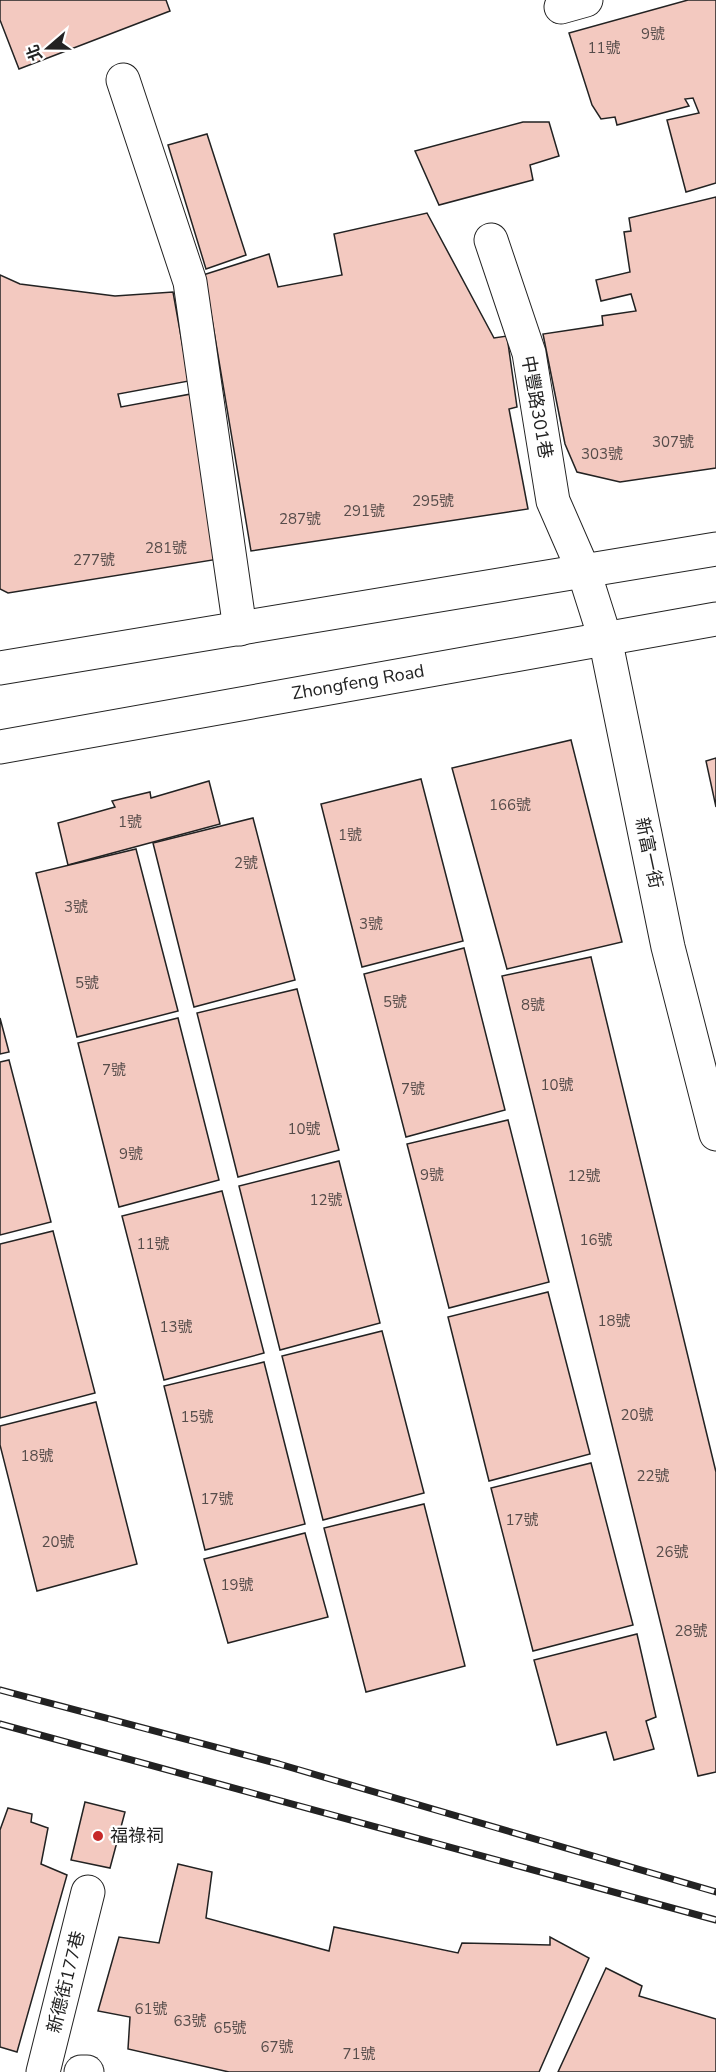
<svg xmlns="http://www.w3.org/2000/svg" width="716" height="2072" viewBox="0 0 716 2072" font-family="'Nunito Sans','Noto Sans TC',sans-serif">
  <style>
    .building { fill: #f3c9c0; stroke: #222; stroke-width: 1.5 }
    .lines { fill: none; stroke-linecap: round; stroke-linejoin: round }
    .minor-casing { stroke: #222; stroke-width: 35 }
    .major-casing { stroke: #222; stroke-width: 35 }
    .minor { stroke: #fff; stroke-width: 33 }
    .major { stroke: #fff; stroke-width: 33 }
    .rail-casing { stroke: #222; stroke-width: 7 }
    .rail { stroke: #fff; stroke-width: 4.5; stroke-dasharray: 14; stroke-linecap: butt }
    .poi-dot { fill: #c62828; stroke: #fff; stroke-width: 2 }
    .labels { text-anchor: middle; stroke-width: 4.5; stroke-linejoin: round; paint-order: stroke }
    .number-label { font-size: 15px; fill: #564c4a }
    .street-label { font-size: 18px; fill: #222; stroke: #fff }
    .poi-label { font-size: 18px; fill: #222; stroke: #fff; text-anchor: start }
  </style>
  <rect width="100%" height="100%" fill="#fff"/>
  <g class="building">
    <path d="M 0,0 L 166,0 L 170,11 L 19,69 L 0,20 Z"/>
    <path d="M 688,0 L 716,0 L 716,183 L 686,192 L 667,120 L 699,113 L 693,98 L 685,99 L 689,106 L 617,125 L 615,117 L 601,119 L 592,105 L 569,33 Z"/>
    <path d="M 523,122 L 549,122 L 559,156 L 530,165 L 533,180 L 439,205 L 415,151 Z"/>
    <path d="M 207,134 L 246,255 L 206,269 L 168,145 Z"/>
    <path d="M 716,197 L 716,468 L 620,482 L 577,472 L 565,444 L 543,334 L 603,325 L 602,316 L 636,311 L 631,294 L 601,301 L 596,280 L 630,272 L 624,232 L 631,231 L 629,218 Z"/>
    <path d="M 427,213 L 494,338 L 507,336 L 517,407 L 509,409 L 528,509 L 251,551 L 206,284 L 203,275 L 269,254 L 278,287 L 342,275 L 334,234 Z"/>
    <path d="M 0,275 L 20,284 L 115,296 L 173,292 L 189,381 L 118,394 L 121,407 L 191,394 L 219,559 L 8,593 L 0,589 Z"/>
    <path d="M 571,740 L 622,942 L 507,969 L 452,768 Z"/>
    <path d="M 716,758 L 716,807 L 706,761 Z"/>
    <path d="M 421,779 L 463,941 L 362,967 L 321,804 Z"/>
    <path d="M 209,781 L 220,824 L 68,865 L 58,823 L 115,807 L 112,801 L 150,792 L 151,798 Z"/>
    <path d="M 253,818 L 295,980 L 194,1007 L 153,843 Z"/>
    <path d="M 136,849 L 178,1011 L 77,1037 L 36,873 Z"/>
    <path d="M 464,948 L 505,1110 L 406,1137 L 364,974 Z"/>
    <path d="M 591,957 L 716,1472 L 716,1772 L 698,1776 L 502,976 Z"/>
    <path d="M 297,989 L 339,1150 L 238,1177 L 197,1013 Z"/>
    <path d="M 0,1018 L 9,1052 L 0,1054 Z"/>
    <path d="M 178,1018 L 219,1180 L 119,1207 L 78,1043 Z"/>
    <path d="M 9,1060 L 51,1222 L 0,1235 L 0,1062 Z"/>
    <path d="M 508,1120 L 549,1282 L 449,1308 L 407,1144 Z"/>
    <path d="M 339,1161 L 380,1323 L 280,1350 L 239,1186 Z"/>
    <path d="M 222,1191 L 264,1353 L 164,1380 L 122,1216 Z"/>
    <path d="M 53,1231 L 95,1393 L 0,1418 L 0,1244 Z"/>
    <path d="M 548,1292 L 590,1454 L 489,1481 L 448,1317 Z"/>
    <path d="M 382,1331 L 424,1493 L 323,1520 L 282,1356 Z"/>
    <path d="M 264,1362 L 305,1524 L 205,1550 L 164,1386 Z"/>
    <path d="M 96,1402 L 137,1564 L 37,1591 L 0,1445 L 0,1426 Z"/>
    <path d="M 591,1463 L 633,1625 L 533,1651 L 491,1488 Z"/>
    <path d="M 424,1504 L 465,1666 L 366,1692 L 324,1528 Z"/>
    <path d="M 305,1533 L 328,1617 L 228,1643 L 204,1559 Z"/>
    <path d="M 637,1634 L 656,1717 L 646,1721 L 654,1749 L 614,1760 L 606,1732 L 557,1745 L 534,1660 Z"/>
    <path d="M 85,1802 L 125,1812 L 110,1868 L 71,1860 Z"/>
    <path d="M 8,1808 L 32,1814 L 31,1822 L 48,1828 L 41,1864 L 67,1875 L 17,2052 L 0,2047 L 0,1830 Z"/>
    <path d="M 178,1864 L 212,1872 L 206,1918 L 329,1951 L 334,1927 L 458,1953 L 462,1943 L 550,1945 L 550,1937 L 589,1958 L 539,2072 L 229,2072 L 128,2049 L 130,2017 L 98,2011 L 119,1937 L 159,1943 Z"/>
    <path d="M 606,1968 L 642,1986 L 639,1996 L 716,2019 L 716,2072 L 558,2072 Z"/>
  </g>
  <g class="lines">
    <g class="minor-casing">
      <g id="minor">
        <path d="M 561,7 L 586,0"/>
        <path d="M 123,80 L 190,282 L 240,629"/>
        <path d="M 491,240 L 529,353 L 553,501 L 584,572 L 605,638 L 668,947 L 716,1134"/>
        <path d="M 43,2072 L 88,1892"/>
        <path d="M 81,2072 L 87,2072"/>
      </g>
    </g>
    <g class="major-casing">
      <g id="major">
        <path d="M 0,668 L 716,549"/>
        <path d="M 0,747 L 716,619"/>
      </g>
    </g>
    <use href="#minor" class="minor"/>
    <use href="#major" class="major"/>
    <g class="rail-casing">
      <g id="rail">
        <path d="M 0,1690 L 279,1764 L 716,1892"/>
        <path d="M 0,1724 L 716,1920"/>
      </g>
    </g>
    <use href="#rail" class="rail"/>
  </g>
  <circle class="poi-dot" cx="98" cy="1836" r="6"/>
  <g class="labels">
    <g class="number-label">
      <text x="653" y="39">9號</text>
      <text x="604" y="53">11號</text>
      <text x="673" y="447">307號</text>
      <text x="602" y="459">303號</text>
      <text x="433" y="506">295號</text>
      <text x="364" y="516">291號</text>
      <text x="300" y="524">287號</text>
      <text x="166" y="553">281號</text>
      <text x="94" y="565">277號</text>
      <text x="510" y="810">166號</text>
      <text x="130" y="827">1號</text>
      <text x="350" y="840">1號</text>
      <text x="246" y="868">2號</text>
      <text x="76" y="912">3號</text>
      <text x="371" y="929">3號</text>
      <text x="87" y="988">5號</text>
      <text x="395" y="1007">5號</text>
      <text x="533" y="1010">8號</text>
      <text x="114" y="1075">7號</text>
      <text x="557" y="1090">10號</text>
      <text x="413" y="1094">7號</text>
      <text x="304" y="1134">10號</text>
      <text x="131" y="1159">9號</text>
      <text x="432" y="1180">9號</text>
      <text x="584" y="1181">12號</text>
      <text x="326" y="1205">12號</text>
      <text x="596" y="1245">16號</text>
      <text x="153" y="1249">11號</text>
      <text x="614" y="1326">18號</text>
      <text x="176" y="1332">13號</text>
      <text x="637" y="1420">20號</text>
      <text x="197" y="1422">15號</text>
      <text x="37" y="1461">18號</text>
      <text x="653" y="1481">22號</text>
      <text x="217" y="1504">17號</text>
      <text x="522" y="1525">17號</text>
      <text x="58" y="1547">20號</text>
      <text x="672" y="1557">26號</text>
      <text x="237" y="1590">19號</text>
      <text x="691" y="1636">28號</text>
      <text x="151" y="2014">61號</text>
      <text x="190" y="2026">63號</text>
      <text x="230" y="2033">65號</text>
      <text x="277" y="2052">67號</text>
      <text x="359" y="2059">71號</text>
    </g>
    <g class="street-label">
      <text transform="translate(537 407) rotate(80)" y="6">中豐路301巷</text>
      <text transform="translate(358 682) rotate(-10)" y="6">Zhongfeng Road</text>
      <text transform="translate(649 853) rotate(78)" y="6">新富一街</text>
      <text transform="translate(66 1982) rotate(-76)" y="6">新德街177巷</text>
    </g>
    <g class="poi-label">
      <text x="110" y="1842">福祿祠</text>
    </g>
  </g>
  <g transform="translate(48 48) rotate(250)" stroke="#ffffff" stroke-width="4.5" paint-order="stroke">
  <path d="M0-4.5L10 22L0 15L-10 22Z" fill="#222222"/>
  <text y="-9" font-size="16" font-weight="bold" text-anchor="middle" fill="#222222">北</text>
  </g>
</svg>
